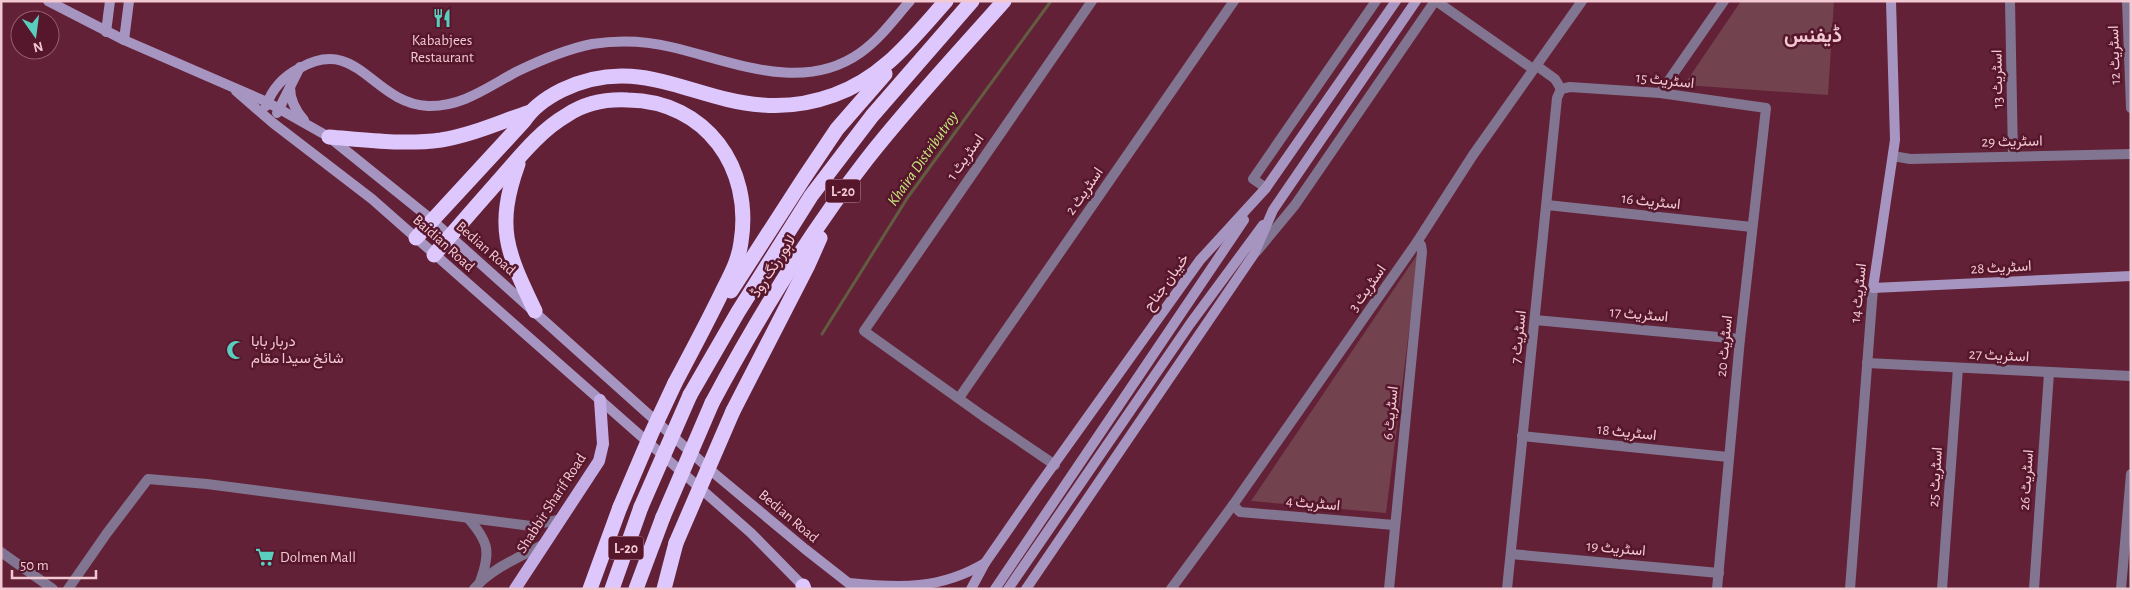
<svg xmlns="http://www.w3.org/2000/svg" width="2132" height="590" viewBox="0 0 2132 590" font-family="'Alegreya Sans',Vazirmatn,sans-serif">
  <style>
    .green { fill: #73424f }
    .lines { fill: none; stroke-linecap: round; stroke-linejoin: round }
    .stream { stroke: #625d41; stroke-width: 3 }
    .street { stroke: #817591; stroke-width: 10 }
    .secondary { stroke: #a795c1; stroke-width: 10 }
    .primary { stroke: #c5ade6; stroke-width: 12 }
    .highway { stroke: #ddc7fd; stroke-width: 15 }
    .highway-bridge { stroke: #ddc7fd; stroke-width: 15 }
    .labels { text-anchor: middle; stroke-width: 5; stroke-linejoin: round; paint-order: stroke }
    .shield { fill: #56162c; stroke: #c393a0; stroke-width: 1 }
    .shield-label { font-size: 14px; font-weight: bold; fill: #f2c9d2 }
    .poi-label { font-size: 15px; fill: #f2c9d2; stroke: #56162c; text-anchor: start }
    .street-label { font-size: 15px; fill: #f2c9d2; stroke: #56162c }
    .water-label { font-size: 16px; font-style: italic; fill: #c7e87b; stroke: #56162c }
    .district-label { font-size: 20px; font-weight: bold; fill: #f2c9d2; stroke: #56162c }
  </style>
  <rect width="100%" height="100%" fill="#622136"/>
  <g class="green">
    <path d="M 1741,1 L 1834,1 L 1828,95 L 1684,85 Z"/>
    <path d="M 1419,252 L 1386,513 L 1251,501 Z"/>
  </g>
  <g class="lines">
    <path class="stream" d="M 822,334 L 908,197 L 1051,1"/>
    <g class="street">
      <path d="M 1436,1 L 1533,69"/>
      <path d="M 2010,1 L 2013,156"/>
      <path d="M 2127,1 L 2131,108"/>
      <path d="M 1537,66 L 1555,79 L 1561,89"/>
      <path d="M 1561,89 L 1570,87 L 1660,93 L 1766,108 L 1740,339 L 1717,589"/>
      <path d="M 1660,93 L 1724,1"/>
      <path d="M 1893,156 L 1910,159 L 2131,154"/>
      <path d="M 1266,188 L 1253,179 L 1376,1"/>
      <path d="M 1547,205 L 1752,227"/>
      <path d="M 1257,251 L 1295,205 L 1435,1"/>
      <path d="M 1535,320 L 1740,339"/>
      <path d="M 1867,363 L 2131,376"/>
      <path d="M 959,398 L 1234,1"/>
      <path d="M 1522,436 L 1728,457"/>
      <path d="M 1055,465 L 983,416 L 864,331 L 1092,1"/>
      <path d="M 1233,505 L 1240,512 L 1394,525"/>
      <path d="M 468,518 C 489,542 491,552 480,582"/>
      <path d="M 1,552 L 53,589"/>
      <path d="M 1511,554 L 1719,573"/>
      <path d="M 68,589 L 107,533 L 148,479 L 207,484 L 531,526 L 561,519"/>
      <path d="M 474,589 C 491,568 521,557 544,544"/>
      <path d="M 1171,589 L 1233,505 L 1417,242 L 1473,155 L 1582,1"/>
      <path d="M 1389,589 L 1422,252 L 1421,245 L 1417,242"/>
      <path d="M 1507,589 L 1557,98 L 1561,89"/>
      <path d="M 1850,589 L 1873,288"/>
      <path d="M 1942,589 L 1958,368"/>
      <path d="M 2034,589 L 2049,373"/>
      <path d="M 2121,589 L 2131,474"/>
    </g>
    <g class="secondary">
      <path d="M 48,1 L 124,40 L 267,102 L 329,137 L 432,220 L 715,474 L 805,549 L 856,589"/>
      <path d="M 1891,1 L 1895,140 L 1873,288 L 2131,276"/>
      <path d="M 106,32 L 110,1"/>
      <path d="M 124,40 L 129,1"/>
      <path d="M 290,87 C 290,100 295,110 304,120"/>
      <path d="M 236,91 L 273,123 L 372,199 L 751,533 L 806,589"/>
      <path d="M 266,106 C 272,89 284,76 300,68 C 358,35 372,103 428,106 C 463,107 489,86 518,71 C 541,60 567,49 592,44 C 618,40 646,41 671,47 C 732,61 802,94 860,53 C 880,39 894,19 910,1"/>
      <path d="M 277,113 L 300,67"/>
      <path d="M 849,583 C 899,588 940,590 985,563"/>
      <path d="M 971,589 L 985,563 L 1037,488 L 1200,260 L 1266,188 L 1396,1"/>
      <path d="M 995,589 L 1244,220"/>
      <path d="M 1008,589 L 1190,324 L 1263,225"/>
      <path d="M 1026,589 L 1254,254 L 1273,210 L 1416,1"/>
    </g>
    <path class="primary" d="M 515,589 L 599,461 L 603,444 L 600,400"/>
    <g class="highway">
      <path d="M 329,137 C 366,140 404,145 441,140 C 472,135 500,122 530,112"/>
      <path d="M 518,164 C 495,228 507,252 535,311"/>
      <path d="M 416,238 L 524,121 C 533,107 548,97 562,90 C 638,53 691,100 762,105 C 786,107 812,103 834,95 C 883,78 912,39 946,1"/>
      <path d="M 434,255 C 456,229 479,203 501,178 C 521,155 541,130 567,115 C 585,103 607,99 628,100 C 706,101 753,168 741,242 C 739,260 730,276 722,292 C 707,323 691,353 675,383"/>
      <path d="M 731,291 L 804,178 L 837,129 L 885,74"/>
      <path d="M 690,395 L 738,312 L 811,196 L 872,116 L 972,1"/>
      <path d="M 712,403 C 757,319 808,235 867,159 C 910,104 958,53 1004,1"/>
      <path d="M 733,411 L 808,265 L 820,238"/>
      <path d="M 803,586 L 804,589"/>
      <path d="M 590,589 L 620,507"/>
      <path d="M 612,589 L 641,507"/>
      <path d="M 636,589 L 663,517"/>
      <path d="M 664,589 L 676,543"/>
    </g>
    <g class="highway-bridge">
      <path d="M 620,507 L 652,432 L 675,383"/>
      <path d="M 641,507 L 690,395"/>
      <path d="M 663,517 L 712,403"/>
      <path d="M 676,543 L 733,411"/>
    </g>
  </g>
  <defs>
    <g id="restaurant-bare" transform="scale(1.5)"><path d="M-5-6h1v4h1v-4h1v4h1v-4h1v5L-1.5 .5V6h-2V.5L-5-1ZM5-6V6H3V1.5H1.5Q1.5-4 5-6Z" fill="#59cebe" stroke="#56162c" stroke-width="2.5" paint-order="stroke"/></g>
    <g id="mosque-bare" transform="scale(1.5)"><path d="M3.5-4.9A6 6 0 1 0 3.5 4.9A5 5 0 1 1 3.5-4.9Z" fill="#59cebe" stroke="#56162c" stroke-width="2.5" paint-order="stroke"/></g>
    <g id="supermarket-bare" transform="scale(1.5)"><path d="M-6-5.5h2.5l.6 2H6L4.5 2H-2.5L-4.4-4H-6ZM-1.5 3.2a1.3 1.3 0 1 0 .1 0ZM3 3.2a1.3 1.3 0 1 0 .1 0Z" fill="#59cebe" stroke="#56162c" stroke-width="2.5" paint-order="stroke"/></g>
  </defs>
  <g fill-rule="evenodd">
    <use href="#restaurant-bare" x="442" y="18"/>
    <use href="#mosque-bare" x="236" y="350"/>
    <use href="#supermarket-bare" x="265" y="557"/>
  </g>
  <g class="labels">
    <g class="shield">
      <rect x="825.5" y="179.5" width="35" height="23" rx="4"/>
      <rect x="608.5" y="536.5" width="35" height="23" rx="4"/>
    </g>
    <g class="shield-label">
      <text x="843" y="196">L-20</text>
      <text x="626" y="553">L-20</text>
    </g>
    <g class="poi-label">
      <text x="442" y="45" text-anchor="middle">Kababjees<tspan x="442" dy="17">Restaurant</tspan></text>
      <text x="251" y="346">دربار بابا<tspan x="251" dy="17">شائخ سیدا مقام</tspan></text>
      <text x="280" y="562">Dolmen Mall</text>
    </g>
    <g class="street-label">
      <text transform="translate(2114 55) rotate(-92)" y="5">اسٹریٹ 12</text>
      <text transform="translate(1997 79) rotate(-91)" y="5">اسٹریٹ 13</text>
      <text transform="translate(1665 80) rotate(6)" y="5">اسٹریٹ 15</text>
      <text transform="translate(2012 141) rotate(-1)" y="5">اسٹریٹ 29</text>
      <text transform="translate(965 157) rotate(-55)" y="5">اسٹریٹ 1</text>
      <text transform="translate(1084 191) rotate(-55)" y="5">اسٹریٹ 2</text>
      <text transform="translate(1651 201) rotate(6)" y="5">اسٹریٹ 16</text>
      <text transform="translate(444 243) rotate(42)" y="5">Baidian Road</text>
      <text transform="translate(486 248) rotate(41)" y="5">Bedian Road</text>
      <text transform="translate(773 266) rotate(-57)" y="5">لاہور رنگ روڈ</text>
      <text transform="translate(2001 267) rotate(-3)" y="5">اسٹریٹ 28</text>
      <text transform="translate(1166 282) rotate(-54)" y="5">خیبان جناح</text>
      <text transform="translate(1367 288) rotate(-55)" y="5">اسٹریٹ 3</text>
      <text transform="translate(1858 293) rotate(-84)" y="5">اسٹریٹ 14</text>
      <text transform="translate(1639 314) rotate(5)" y="5">اسٹریٹ 17</text>
      <text transform="translate(1518 337) rotate(-84)" y="5">اسٹریٹ 7</text>
      <text transform="translate(1724 346) rotate(-84)" y="5">اسٹریٹ 20</text>
      <text transform="translate(1999 355) rotate(3)" y="5">اسٹریٹ 27</text>
      <text transform="translate(1390 413) rotate(-84)" y="5">اسٹریٹ 6</text>
      <text transform="translate(1627 432) rotate(6)" y="5">اسٹریٹ 18</text>
      <text transform="translate(1935 477) rotate(-86)" y="5">اسٹریٹ 25</text>
      <text transform="translate(2026 480) rotate(-86)" y="5">اسٹریٹ 26</text>
      <text transform="translate(551 503) rotate(-57)" y="5">Shabbir Sharif Road</text>
      <text transform="translate(1313 503) rotate(5)" y="5">اسٹریٹ 4</text>
      <text transform="translate(789 516) rotate(40)" y="5">Bedian Road</text>
      <text transform="translate(1616 548) rotate(5)" y="5">اسٹریٹ 19</text>
    </g>
    <g class="water-label">
      <text transform="translate(922 158) rotate(-55)" y="6">Khaira Distributroy</text>
    </g>
    <g class="district-label">
      <text x="1813" y="42">ڈیفنس</text>
    </g>
  </g>
  <rect width="2132" height="590" fill="none" stroke="#f2c9d2" stroke-width="5"/>
  <g transform="translate(35 35) rotate(166)"><circle r="24" fill="#56162c" stroke="#945e6e"/>
  <path d="M0-4L9 19L0 12L-9 19Z" fill="#59cebe"/>
  <text y="-8" font-size="14" font-weight="bold" text-anchor="middle" fill="#f2c9d2">N</text>
  </g>
  <path d="M12 570v8h84v-8" fill="none" stroke="#f2c9d2" stroke-width="2.5"/>
  <text x="20" y="570" font-size="15" fill="#f2c9d2" stroke="#56162c" stroke-width="4" paint-order="stroke">50 m</text>
</svg>
